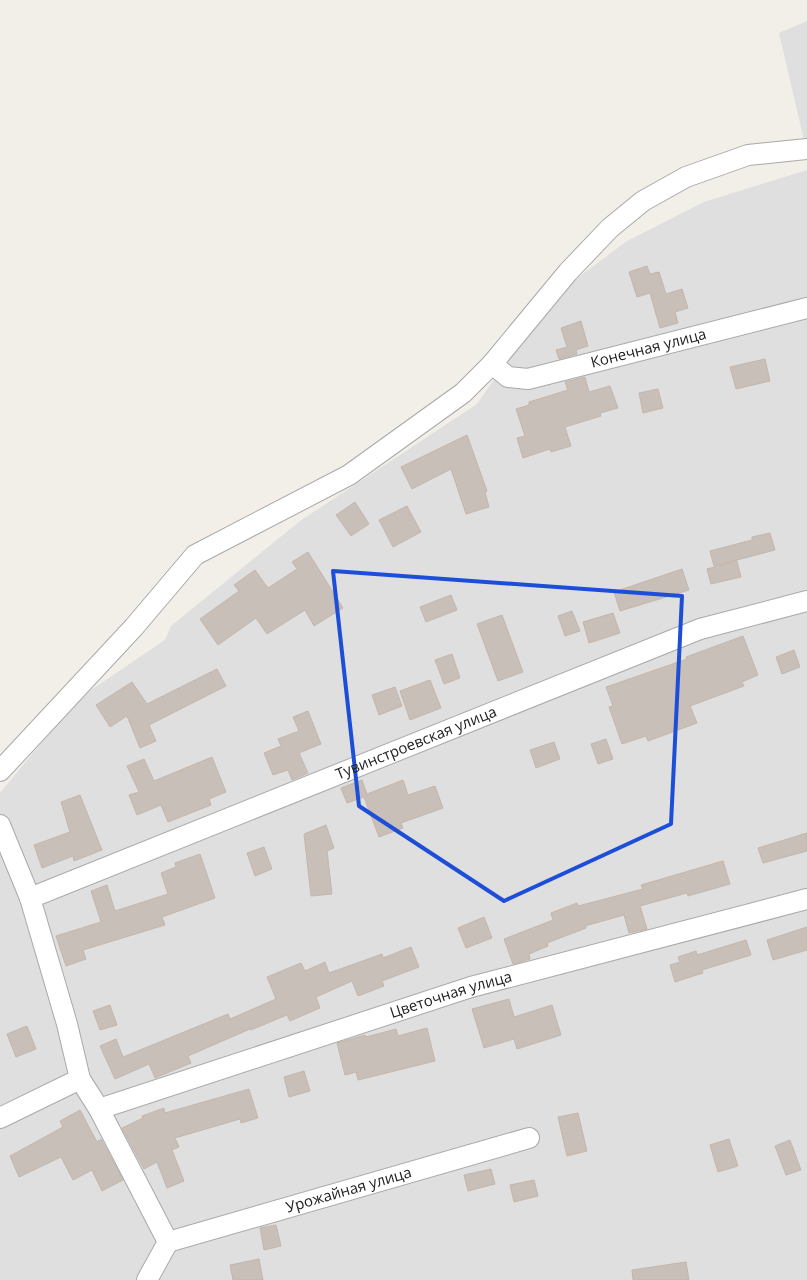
<svg xmlns="http://www.w3.org/2000/svg" width="807" height="1280" viewBox="0 0 807 1280" font-family="'Open Sans',sans-serif">
  <style>
    .residential { fill: #e0dfdf }
    .building { fill: #c7bfb8; stroke: #c4b6ab }
    .lines { fill: none; stroke-linecap: round; stroke-linejoin: round }
    .minor-casing { stroke: #a9a9a9; stroke-width: 22 }
    .minor { stroke: #fff; stroke-width: 20 }
    .marked { fill: none; stroke: #1d4ed8; stroke-width: 4; stroke-linejoin: round }
    .labels { text-anchor: middle; stroke-width: 4.5; stroke-linejoin: round; paint-order: stroke }
    .street-label { font-size: 15px; fill: #222; stroke: #fff }
  </style>
  <rect width="100%" height="100%" fill="#f2efe9"/>
  <g class="residential">
    <path d="M 807,21 L 807,153 L 779,33 Z"/>
    <path d="M 807,170 L 807,1280 L 0,1280 L 0,793 L 61,719 L 91,690 L 165,640 L 171,626 L 300,521 L 477,404 L 516,348 L 545,317 L 572,282 L 627,241 L 704,202 Z"/>
  </g>
  <g class="building">
    <path d="M 647,266 L 650,274 L 659,272 L 666,294 L 682,289 L 688,308 L 675,312 L 678,323 L 660,328 L 650,293 L 637,297 L 629,272 Z"/>
    <path d="M 581,321 L 588,346 L 576,350 L 577,354 L 559,359 L 556,350 L 567,347 L 561,328 Z"/>
    <path d="M 765,359 L 770,381 L 736,389 L 730,367 Z"/>
    <path d="M 585,377 L 589,392 L 610,386 L 618,408 L 600,413 L 601,416 L 565,427 L 571,446 L 551,452 L 550,449 L 523,458 L 517,438 L 525,436 L 516,409 L 529,405 L 529,402 L 568,390 L 565,382 Z"/>
    <path d="M 658,389 L 663,408 L 643,413 L 639,393 Z"/>
    <path d="M 467,435 L 487,491 L 485,492 L 489,507 L 466,514 L 451,469 L 412,489 L 401,467 Z"/>
    <path d="M 355,502 L 369,524 L 351,536 L 336,515 Z"/>
    <path d="M 407,506 L 421,532 L 393,547 L 379,520 Z"/>
    <path d="M 770,533 L 775,550 L 714,566 L 710,551 L 752,540 L 752,537 Z"/>
    <path d="M 308,552 L 343,608 L 314,626 L 305,610 L 267,634 L 256,618 L 218,645 L 200,619 L 239,591 L 234,585 L 255,570 L 268,588 L 297,569 L 292,562 Z"/>
    <path d="M 737,561 L 741,577 L 711,584 L 707,569 Z"/>
    <path d="M 682,569 L 689,590 L 620,611 L 614,592 Z"/>
    <path d="M 451,595 L 457,610 L 426,622 L 420,607 Z"/>
    <path d="M 572,611 L 580,631 L 565,636 L 558,616 Z"/>
    <path d="M 613,613 L 620,633 L 589,643 L 583,622 Z"/>
    <path d="M 502,615 L 523,672 L 498,681 L 477,624 Z"/>
    <path d="M 743,636 L 758,675 L 742,682 L 744,686 L 690,706 L 697,723 L 648,741 L 646,736 L 622,744 L 609,707 L 613,706 L 606,687 L 687,659 L 686,657 Z"/>
    <path d="M 794,650 L 800,667 L 782,674 L 776,657 Z"/>
    <path d="M 452,654 L 460,678 L 444,684 L 435,660 Z"/>
    <path d="M 217,669 L 226,686 L 149,725 L 156,741 L 140,748 L 127,716 L 110,727 L 96,705 L 132,682 L 147,704 Z"/>
    <path d="M 430,680 L 441,708 L 410,720 L 400,691 Z"/>
    <path d="M 395,687 L 402,706 L 379,715 L 372,695 Z"/>
    <path d="M 308,711 L 321,744 L 299,753 L 308,773 L 292,780 L 288,770 L 273,775 L 264,753 L 281,746 L 278,739 L 299,731 L 293,717 Z"/>
    <path d="M 606,739 L 613,759 L 598,764 L 591,744 Z"/>
    <path d="M 554,742 L 560,759 L 536,768 L 530,750 Z"/>
    <path d="M 212,757 L 226,792 L 209,799 L 211,805 L 168,822 L 161,805 L 137,815 L 129,795 L 139,792 L 127,766 L 144,759 L 154,781 Z"/>
    <path d="M 362,780 L 367,794 L 403,780 L 408,795 L 435,786 L 443,808 L 401,823 L 403,828 L 379,837 L 364,797 L 347,803 L 341,788 Z"/>
    <path d="M 80,795 L 102,850 L 74,861 L 73,856 L 42,868 L 34,845 L 70,832 L 61,802 Z"/>
    <path d="M 326,825 L 334,848 L 327,851 L 332,894 L 311,896 L 304,834 Z"/>
    <path d="M 807,833 L 807,851 L 763,863 L 758,848 Z"/>
    <path d="M 264,847 L 272,869 L 255,876 L 247,853 Z"/>
    <path d="M 200,854 L 215,898 L 162,917 L 165,925 L 83,950 L 86,959 L 66,966 L 56,936 L 101,922 L 91,891 L 107,885 L 115,911 L 168,894 L 161,873 L 176,867 L 175,863 Z"/>
    <path d="M 723,861 L 730,884 L 688,896 L 687,893 L 640,906 L 647,929 L 629,933 L 624,915 L 585,926 L 586,928 L 547,943 L 548,946 L 529,954 L 530,959 L 513,964 L 504,939 L 553,920 L 551,913 L 577,903 L 578,906 L 643,889 L 641,885 Z"/>
    <path d="M 484,917 L 492,938 L 466,948 L 458,928 Z"/>
    <path d="M 807,927 L 807,950 L 773,960 L 767,940 Z"/>
    <path d="M 746,940 L 751,955 L 702,970 L 703,973 L 675,982 L 670,965 L 680,962 L 678,957 L 696,951 L 697,955 Z"/>
    <path d="M 411,947 L 419,967 L 382,981 L 384,986 L 358,996 L 352,981 L 316,997 L 320,1008 L 290,1021 L 287,1015 L 251,1030 L 250,1029 L 188,1056 L 191,1063 L 155,1078 L 149,1064 L 115,1079 L 100,1046 L 116,1039 L 123,1057 L 228,1014 L 230,1019 L 276,999 L 267,977 L 301,963 L 305,971 L 325,962 L 329,973 L 382,954 L 383,958 Z"/>
    <path d="M 509,999 L 514,1017 L 552,1005 L 561,1035 L 517,1049 L 514,1039 L 484,1048 L 472,1009 Z"/>
    <path d="M 110,1005 L 117,1025 L 100,1030 L 93,1011 Z"/>
    <path d="M 27,1026 L 36,1049 L 16,1057 L 7,1034 Z"/>
    <path d="M 427,1028 L 435,1061 L 358,1080 L 356,1072 L 345,1075 L 337,1043 L 365,1035 L 366,1037 L 396,1029 L 398,1036 Z"/>
    <path d="M 304,1071 L 310,1091 L 289,1097 L 284,1077 Z"/>
    <path d="M 249,1089 L 258,1118 L 241,1123 L 240,1119 L 175,1138 L 179,1147 L 172,1150 L 184,1181 L 167,1188 L 157,1162 L 144,1169 L 122,1128 L 143,1118 L 142,1116 L 164,1108 L 165,1113 Z"/>
    <path d="M 80,1110 L 97,1142 L 101,1139 L 123,1180 L 102,1191 L 92,1170 L 73,1180 L 61,1157 L 19,1177 L 10,1156 L 63,1127 L 60,1121 Z"/>
    <path d="M 578,1113 L 587,1151 L 567,1156 L 558,1117 Z"/>
    <path d="M 729,1139 L 738,1166 L 718,1172 L 710,1145 Z"/>
    <path d="M 790,1140 L 801,1170 L 786,1175 L 775,1146 Z"/>
    <path d="M 491,1169 L 495,1184 L 468,1191 L 464,1175 Z"/>
    <path d="M 534,1180 L 538,1196 L 514,1202 L 510,1185 Z"/>
    <path d="M 276,1225 L 281,1246 L 264,1250 L 260,1228 Z"/>
    <path d="M 259,1259 L 263,1280 L 233,1280 L 230,1265 Z"/>
    <path d="M 686,1262 L 689,1280 L 633,1280 L 632,1270 Z"/>
  </g>
  <g class="lines">
    <g class="minor-casing">
      <g id="minor">
        <path id="s1" d="M 492,364 L 508,377 L 528,379 L 807,308"/>
        <path d="M 0,771 L 134,627 L 195,555 L 349,475 L 463,393 L 492,364 L 568,272 L 610,228 L 643,201 L 686,177 L 748,155 L 807,149"/>
        <path d="M 0,825 L 30,898 L 67,1024 L 80,1079 L 99,1109 L 168,1242 L 147,1280"/>
        <path id="s2" d="M 30,898 L 700,629 L 807,601"/>
        <path id="s3" d="M 99,1109 L 471,987 L 807,899"/>
        <path d="M 0,1118 L 80,1079"/>
        <path id="s4" d="M 168,1242 L 529,1138"/>
      </g>
    </g>
    <use href="#minor" class="minor"/>
  </g>
  <path class="marked" d="M 333,571 L 682,596 L 671,824 L 504,901 L 359,806 Z"/>
  <g class="labels">
    <g class="street-label">
      <text dy="5" stroke="none"><textPath href="#s1" startOffset="165">Конечная улица</textPath></text>
      <text dy="5" stroke="none"><textPath href="#s2" startOffset="416">Тувинстроевская улица</textPath></text>
      <text dy="5" stroke="none"><textPath href="#s3" startOffset="370">Цветочная улица</textPath></text>
      <text dy="5" stroke="none"><textPath href="#s4" startOffset="188">Урожайная улица</textPath></text>
    </g>
  </g>
</svg>
